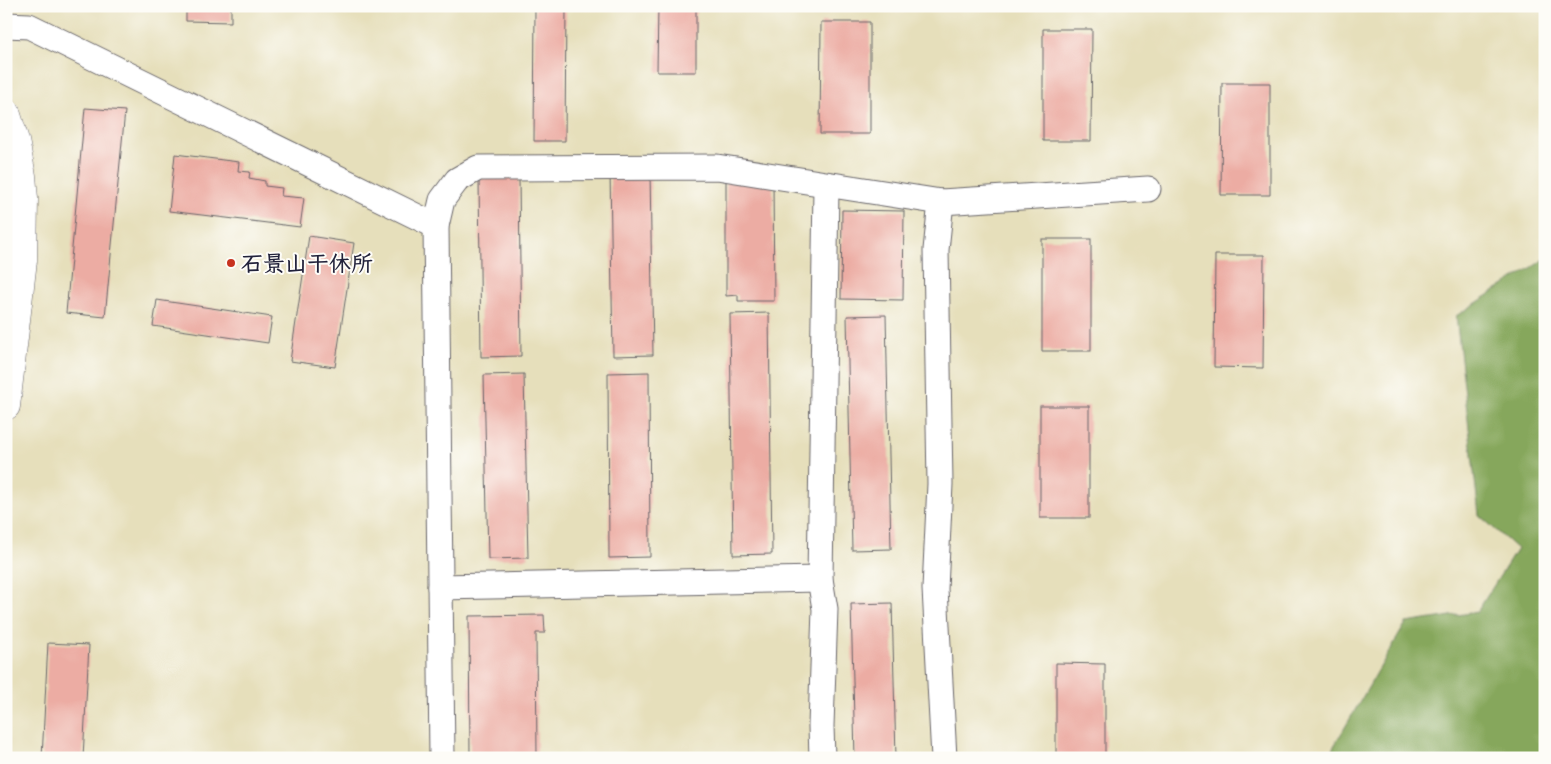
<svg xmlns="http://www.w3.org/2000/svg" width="1551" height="764" viewBox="0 0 1551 764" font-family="'Indie Flower','LXGW WenKai TC',sans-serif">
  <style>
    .forest { fill: #86a75b; stroke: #54644b }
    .building { fill: #ecaca3 }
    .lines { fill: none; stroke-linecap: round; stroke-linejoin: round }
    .minor-casing { stroke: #676468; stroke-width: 27 }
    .tertiary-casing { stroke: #676468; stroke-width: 29 }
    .minor { stroke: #fff; stroke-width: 25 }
    .tertiary { stroke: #fff; stroke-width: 28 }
    .poi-dot { fill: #c8321e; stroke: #fdfcf7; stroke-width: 2 }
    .labels { text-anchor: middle; stroke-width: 4; stroke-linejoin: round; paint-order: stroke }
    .poi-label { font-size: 22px; font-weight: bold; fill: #22223b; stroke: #fdfcf7; text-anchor: start }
  </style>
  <rect width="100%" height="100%" fill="#fdfcf7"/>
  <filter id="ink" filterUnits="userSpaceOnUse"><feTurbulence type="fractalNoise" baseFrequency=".02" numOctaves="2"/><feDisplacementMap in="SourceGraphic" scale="10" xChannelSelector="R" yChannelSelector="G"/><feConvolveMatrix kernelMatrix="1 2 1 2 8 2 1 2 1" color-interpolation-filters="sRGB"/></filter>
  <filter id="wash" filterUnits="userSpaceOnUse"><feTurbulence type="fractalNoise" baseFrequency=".0096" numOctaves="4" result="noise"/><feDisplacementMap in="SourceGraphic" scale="20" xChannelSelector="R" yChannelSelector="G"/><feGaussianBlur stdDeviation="1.12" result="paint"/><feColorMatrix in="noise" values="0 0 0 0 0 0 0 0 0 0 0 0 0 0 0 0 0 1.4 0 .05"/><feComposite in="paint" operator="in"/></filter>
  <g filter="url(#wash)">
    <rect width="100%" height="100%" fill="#e6dfbb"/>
    <path class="forest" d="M 1545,259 L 1545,758 L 1327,758 L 1406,623 L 1477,612 L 1517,549 L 1479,515 L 1456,316 Z"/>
    <g id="blocks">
      <g class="building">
        <path d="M 186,6 L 231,6 L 231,22 L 186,21 Z"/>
        <path d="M 535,6 L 566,6 L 565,141 L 534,141 Z"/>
        <path d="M 658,6 L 696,6 L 696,72 L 657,72 Z"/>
        <path d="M 821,22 L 870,22 L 870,134 L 820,134 Z"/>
        <path d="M 1043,29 L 1092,29 L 1091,141 L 1043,141 Z"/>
        <path d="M 1222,83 L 1270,83 L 1270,195 L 1221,195 Z"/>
        <path d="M 85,108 L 125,111 L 105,317 L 66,313 Z"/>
        <path d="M 175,154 L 239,162 L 238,171 L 250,172 L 249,178 L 265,181 L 265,186 L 282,188 L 281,196 L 304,198 L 300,227 L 169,211 Z"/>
        <path d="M 610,173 L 650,173 L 653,355 L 613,356 Z"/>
        <path d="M 519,177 L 521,356 L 481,357 L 479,178 Z"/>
        <path d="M 726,181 L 773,181 L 774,301 L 738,301 L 738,295 L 726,296 Z"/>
        <path d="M 842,210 L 904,211 L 903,300 L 841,299 Z"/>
        <path d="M 309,236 L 354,243 L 335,367 L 290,361 Z"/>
        <rect x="1042" y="239" width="49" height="112"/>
        <path d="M 1215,255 L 1264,255 L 1263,368 L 1214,367 Z"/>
        <path d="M 157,300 L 272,317 L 268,343 L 153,326 Z"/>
        <path d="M 769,313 L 772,554 L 733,555 L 730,314 Z"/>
        <path d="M 886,315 L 891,549 L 852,550 L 847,316 Z"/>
        <path d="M 649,372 L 650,557 L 609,558 L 608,373 Z"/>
        <path d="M 524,374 L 528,558 L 488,559 L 484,375 Z"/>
        <rect x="1040" y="406" width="49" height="112"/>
        <path d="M 892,603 L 896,758 L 855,758 L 851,604 Z"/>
        <path d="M 544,615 L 545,633 L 536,633 L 537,758 L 470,758 L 469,616 Z"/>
        <path d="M 48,643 L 89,645 L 83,758 L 42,758 Z"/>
        <path d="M 1056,663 L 1105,664 L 1105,758 L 1056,758 Z"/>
      </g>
    </g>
  </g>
  <g filter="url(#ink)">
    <use href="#blocks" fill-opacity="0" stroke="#676468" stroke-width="1"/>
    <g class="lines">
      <g class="minor-casing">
        <g id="minor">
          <path d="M 6,25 L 29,26 L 436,226"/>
          <path d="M 941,202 L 936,250 L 940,484 L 935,589 L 944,758"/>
          <path d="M 440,587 L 820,579"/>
          <path d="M 442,758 L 436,226 L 442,200 L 457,180 L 478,168 L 717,167 L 941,202 L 1148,189"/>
          <path d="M 822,758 L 821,726 L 825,609 L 820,579 L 826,188"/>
        </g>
      </g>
      <g class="tertiary-casing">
        <path id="tertiary" d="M 6,112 L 15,141 L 22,176 L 24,199 L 23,260 L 6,406"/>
      </g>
      <use href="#minor" class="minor"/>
      <use href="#tertiary" class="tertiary"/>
    </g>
  </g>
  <circle class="poi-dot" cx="231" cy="263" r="5"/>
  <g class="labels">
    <g class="poi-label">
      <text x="241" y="271">石景山干休所</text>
    </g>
  </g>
  <rect width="1551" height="764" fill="none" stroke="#fdfcf7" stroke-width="25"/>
</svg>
